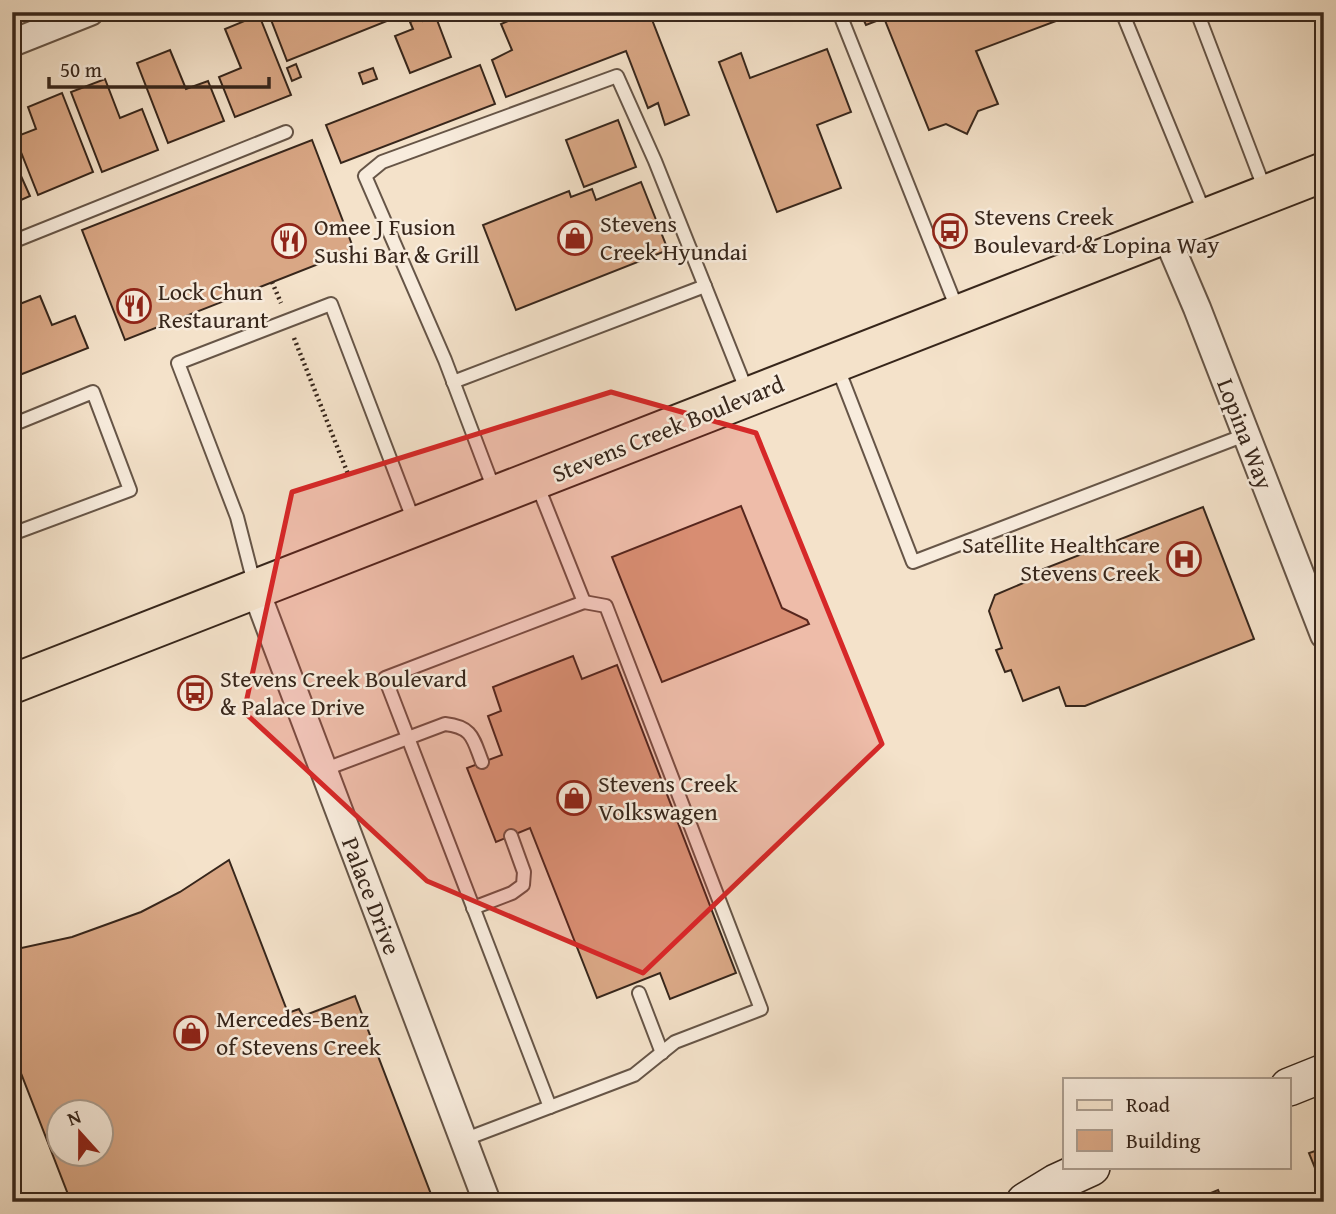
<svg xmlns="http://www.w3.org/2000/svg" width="1336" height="1214" viewBox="0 0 1336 1214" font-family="'Gentium Book Plus',serif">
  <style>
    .building { fill: #d9a785; stroke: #37261b; stroke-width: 2; fill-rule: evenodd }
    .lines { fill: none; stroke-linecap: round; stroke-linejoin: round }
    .lane-casing { stroke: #665547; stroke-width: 16 }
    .street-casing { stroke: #665547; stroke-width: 30 }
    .secondary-casing { stroke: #37261b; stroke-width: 40 }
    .primary-casing { stroke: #37261b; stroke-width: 42 }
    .path { stroke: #37261b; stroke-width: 4.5; stroke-dasharray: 2 3.5; stroke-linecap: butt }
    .lane { stroke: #f8ecdd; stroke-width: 12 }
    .street { stroke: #f8ecdd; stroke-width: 26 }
    .secondary { stroke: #f8ecdd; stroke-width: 37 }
    .primary { stroke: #f4e2ca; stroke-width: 38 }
    .marked { fill: #d62828; fill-opacity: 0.2; stroke: #d62828; stroke-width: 5; stroke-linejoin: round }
    .labels { text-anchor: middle; stroke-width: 5; stroke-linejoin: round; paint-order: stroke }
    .poi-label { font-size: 24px; fill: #37261b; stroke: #f8ecdd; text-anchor: start }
    .street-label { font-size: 24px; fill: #37261b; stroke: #f8ecdd }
  </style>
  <rect width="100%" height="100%" fill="#f4e2ca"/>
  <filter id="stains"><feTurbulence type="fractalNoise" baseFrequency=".00286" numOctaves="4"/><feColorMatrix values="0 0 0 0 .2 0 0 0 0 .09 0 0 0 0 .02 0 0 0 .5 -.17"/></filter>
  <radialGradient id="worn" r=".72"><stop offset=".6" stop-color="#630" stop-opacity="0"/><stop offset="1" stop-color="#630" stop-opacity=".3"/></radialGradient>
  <g class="building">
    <path d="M 268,12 L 395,12 L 397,17 L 287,61 Z"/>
    <path d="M 530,12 L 649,12 L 689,115 L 665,125 L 658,103 L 648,108 L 626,51 L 506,97 L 492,60 L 512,50 L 501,24 Z"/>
    <path d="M 860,12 L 1080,12 L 976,51 L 998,104 L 978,111 L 967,134 L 946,124 L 929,130 L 884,18 L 866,25 Z"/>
    <path d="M 259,15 L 291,95 L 235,117 L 219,77 L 241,68 L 225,29 Z"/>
    <path d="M 421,17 L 423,21 L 432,18 L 437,20 L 451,57 L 410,73 L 395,36 L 413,29 L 410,22 Z"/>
    <path d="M 827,49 L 851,112 L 817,125 L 841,188 L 777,212 L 719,62 L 741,53 L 750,78 Z"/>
    <path d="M 170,50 L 186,89 L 208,81 L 224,121 L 168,143 L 137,63 Z"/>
    <path d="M 296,64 L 301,77 L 292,81 L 287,68 Z"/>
    <path d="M 480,65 L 495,104 L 341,163 L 326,125 Z"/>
    <path d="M 373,68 L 377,79 L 363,84 L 359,73 Z"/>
    <path d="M 105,79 L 120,118 L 142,109 L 158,150 L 102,172 L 71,92 Z"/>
    <path d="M 62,93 L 93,172 L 38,195 L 15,137 L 36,129 L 28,107 Z"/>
    <path d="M 618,120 L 636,167 L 584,187 L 566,140 Z"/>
    <path d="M 312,140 L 354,250 L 125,340 L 82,230 Z"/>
    <path d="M 12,156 L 30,196 L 12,204 Z"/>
    <path d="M 641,182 L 668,250 L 516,310 L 483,225 L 569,191 L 571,197 L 592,189 L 596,200 Z"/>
    <path d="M 40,296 L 52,325 L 75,316 L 88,348 L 12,378 L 12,307 Z"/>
    <path d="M 741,506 L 782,608 L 807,620 L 809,624 L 662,682 L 612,557 Z"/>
    <path d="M 1203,507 L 1254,639 L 1085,706 L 1066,706 L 1059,687 L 1023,701 L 1011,670 L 1005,672 L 996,650 L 1002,648 L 989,611 L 995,595 L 1035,578 L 1033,573 Z"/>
    <path d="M 573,656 L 582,679 L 617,665 L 736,973 L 670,999 L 660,973 L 597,998 L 530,828 L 496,842 L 467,768 L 502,755 L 488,716 L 501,711 L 493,687 Z"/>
    <path d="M 229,860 L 288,1013 L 299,1009 L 303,1016 L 355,996 L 434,1202 L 71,1202 L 12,1050 L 12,950 L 72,937 L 141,912 L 180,892 ZM 60,1112 L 102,1112 L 102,1154 L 60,1154 Z"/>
    <path d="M 1324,1148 L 1324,1169 L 1322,1165 L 1315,1168 L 1309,1153 Z"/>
    <path d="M 1218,1190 L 1223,1202 L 1204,1202 L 1201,1197 Z"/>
  </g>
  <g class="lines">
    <g class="lane-casing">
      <g id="lane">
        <path d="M 839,12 L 958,311"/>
        <path d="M 1122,12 L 1205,214"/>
        <path d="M 1197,12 L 1265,190"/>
        <path d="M 12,242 L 286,132"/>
        <path d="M 837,366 L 913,562 L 1245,435"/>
        <path d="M 453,382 L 705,286"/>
        <path d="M 12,425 L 93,392 L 130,490 L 12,534"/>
        <path d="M 537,484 L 584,602 L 385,678 L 550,1107"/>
        <path d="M 495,492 L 445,360 L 365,176 L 382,162 L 617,76 L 655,161 L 748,394"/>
        <path d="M 255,587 L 237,517 L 178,363 L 331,304 L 415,524"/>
        <path d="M 323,770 L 445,724 C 473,727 473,739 482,762"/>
        <path d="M 473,908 L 512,893 L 523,885 L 524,872 L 511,836"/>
        <path d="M 639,993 L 662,1053"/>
        <path d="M 463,1140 L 634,1075 L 675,1042 L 761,1009 L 606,606 L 584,602"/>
      </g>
    </g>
    <g class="street-casing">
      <g id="street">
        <path d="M 12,43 L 90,12"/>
        <path d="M 1165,233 L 1197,308 L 1324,635"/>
        <path d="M 256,591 L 487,1202"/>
      </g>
    </g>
    <g class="secondary-casing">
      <g id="secondary">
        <path d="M 1289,1087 L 1324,1073"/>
        <path d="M 1025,1202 L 1056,1183 L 1091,1167"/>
      </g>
    </g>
    <g class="primary-casing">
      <path id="primary" d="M 12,684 L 1324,172"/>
    </g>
    <g class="path">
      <path d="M 272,282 L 281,303"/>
      <path d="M 294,338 L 348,474"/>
    </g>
    <use href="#lane" class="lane"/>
    <use href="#street" class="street"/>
    <use href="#secondary" class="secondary"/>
    <use href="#primary" class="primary"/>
  </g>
  <path class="marked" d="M 611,392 L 756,433 L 882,744 L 643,973 L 427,881 L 244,712 L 292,492 Z"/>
  <defs>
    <g id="bus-ring" transform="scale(1.75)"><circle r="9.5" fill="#f8ecdd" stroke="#8f2418" stroke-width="1.5"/><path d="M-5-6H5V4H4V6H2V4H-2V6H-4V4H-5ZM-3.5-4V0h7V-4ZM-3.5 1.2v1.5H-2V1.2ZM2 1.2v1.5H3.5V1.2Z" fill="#8f2418"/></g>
    <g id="shop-ring" transform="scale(1.75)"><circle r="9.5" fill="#f8ecdd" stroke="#8f2418" stroke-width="1.5"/><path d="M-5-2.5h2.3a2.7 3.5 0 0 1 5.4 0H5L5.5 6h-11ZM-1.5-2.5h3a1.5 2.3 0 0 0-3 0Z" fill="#8f2418"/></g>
    <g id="restaurant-ring" transform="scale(1.75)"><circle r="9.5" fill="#f8ecdd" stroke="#8f2418" stroke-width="1.5"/><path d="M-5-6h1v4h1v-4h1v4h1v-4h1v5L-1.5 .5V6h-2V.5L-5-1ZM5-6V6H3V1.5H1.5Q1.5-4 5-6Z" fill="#8f2418"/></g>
    <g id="hospital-ring" transform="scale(1.75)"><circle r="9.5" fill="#f8ecdd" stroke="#8f2418" stroke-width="1.5"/><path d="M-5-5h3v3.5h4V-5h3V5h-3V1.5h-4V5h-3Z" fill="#8f2418"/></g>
  </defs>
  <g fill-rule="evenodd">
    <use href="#bus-ring" x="950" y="231"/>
    <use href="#shop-ring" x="575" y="238"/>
    <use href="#restaurant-ring" x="289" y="241"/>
    <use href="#restaurant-ring" x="134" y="306"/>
    <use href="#hospital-ring" x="1184" y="559"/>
    <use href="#bus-ring" x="195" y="693"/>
    <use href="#shop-ring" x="574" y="798"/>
    <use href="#shop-ring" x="191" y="1033"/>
  </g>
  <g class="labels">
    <g class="poi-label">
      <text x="974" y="225">Stevens Creek<tspan x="974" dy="28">Boulevard &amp; Lopina Way</tspan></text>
      <text x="600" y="232">Stevens<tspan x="600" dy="28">Creek Hyundai</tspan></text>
      <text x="314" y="235">Omee J Fusion<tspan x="314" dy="28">Sushi Bar &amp; Grill</tspan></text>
      <text x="158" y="300">Lock Chun<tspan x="158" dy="28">Restaurant</tspan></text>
      <text x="1160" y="553" text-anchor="end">Satellite Healthcare<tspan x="1160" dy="28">Stevens Creek</tspan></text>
      <text x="220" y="687">Stevens Creek Boulevard<tspan x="220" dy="28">&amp; Palace Drive</tspan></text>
      <text x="598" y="792">Stevens Creek<tspan x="598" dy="28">Volkswagen</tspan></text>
      <text x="216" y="1027">Mercedes-Benz<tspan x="216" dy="28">of Stevens Creek</tspan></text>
    </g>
    <g class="street-label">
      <text transform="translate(668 429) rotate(-22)" y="8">Stevens Creek Boulevard</text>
      <text transform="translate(1245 434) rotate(69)" y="8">Lopina Way</text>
      <text transform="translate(371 896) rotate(69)" y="8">Palace Drive</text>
    </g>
  </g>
  <rect width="1336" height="1214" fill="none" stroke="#f4e2ca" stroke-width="42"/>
  <rect x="14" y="14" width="1308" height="1186" fill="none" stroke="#37261b" stroke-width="3.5"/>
  <rect x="21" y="21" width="1294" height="1172" fill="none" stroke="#37261b" stroke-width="2"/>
  <rect x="1063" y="1078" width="228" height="91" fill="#f8ecdd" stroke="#ab9d8f" stroke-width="2"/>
  <rect x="1077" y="1100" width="35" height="10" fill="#f4e2ca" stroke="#ab9d8f" stroke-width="2"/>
  <text x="1126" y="1112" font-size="21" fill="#37261b">Road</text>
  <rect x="1077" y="1130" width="35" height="21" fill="#d9a785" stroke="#ab9d8f" stroke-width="2"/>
  <text x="1126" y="1148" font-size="21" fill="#37261b">Building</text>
  <g transform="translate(80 1133) rotate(339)"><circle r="33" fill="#f8ecdd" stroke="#ab9d8f" stroke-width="2"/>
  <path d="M0-5L12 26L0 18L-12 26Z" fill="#8f2418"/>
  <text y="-10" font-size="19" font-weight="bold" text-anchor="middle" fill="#37261b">N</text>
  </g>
  <path d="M49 77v10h220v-10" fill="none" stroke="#37261b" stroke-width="3.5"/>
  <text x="60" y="77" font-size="21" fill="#37261b" stroke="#f8ecdd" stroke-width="5" paint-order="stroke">50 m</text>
  <rect width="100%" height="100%" filter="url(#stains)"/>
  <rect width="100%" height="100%" fill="url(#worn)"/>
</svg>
